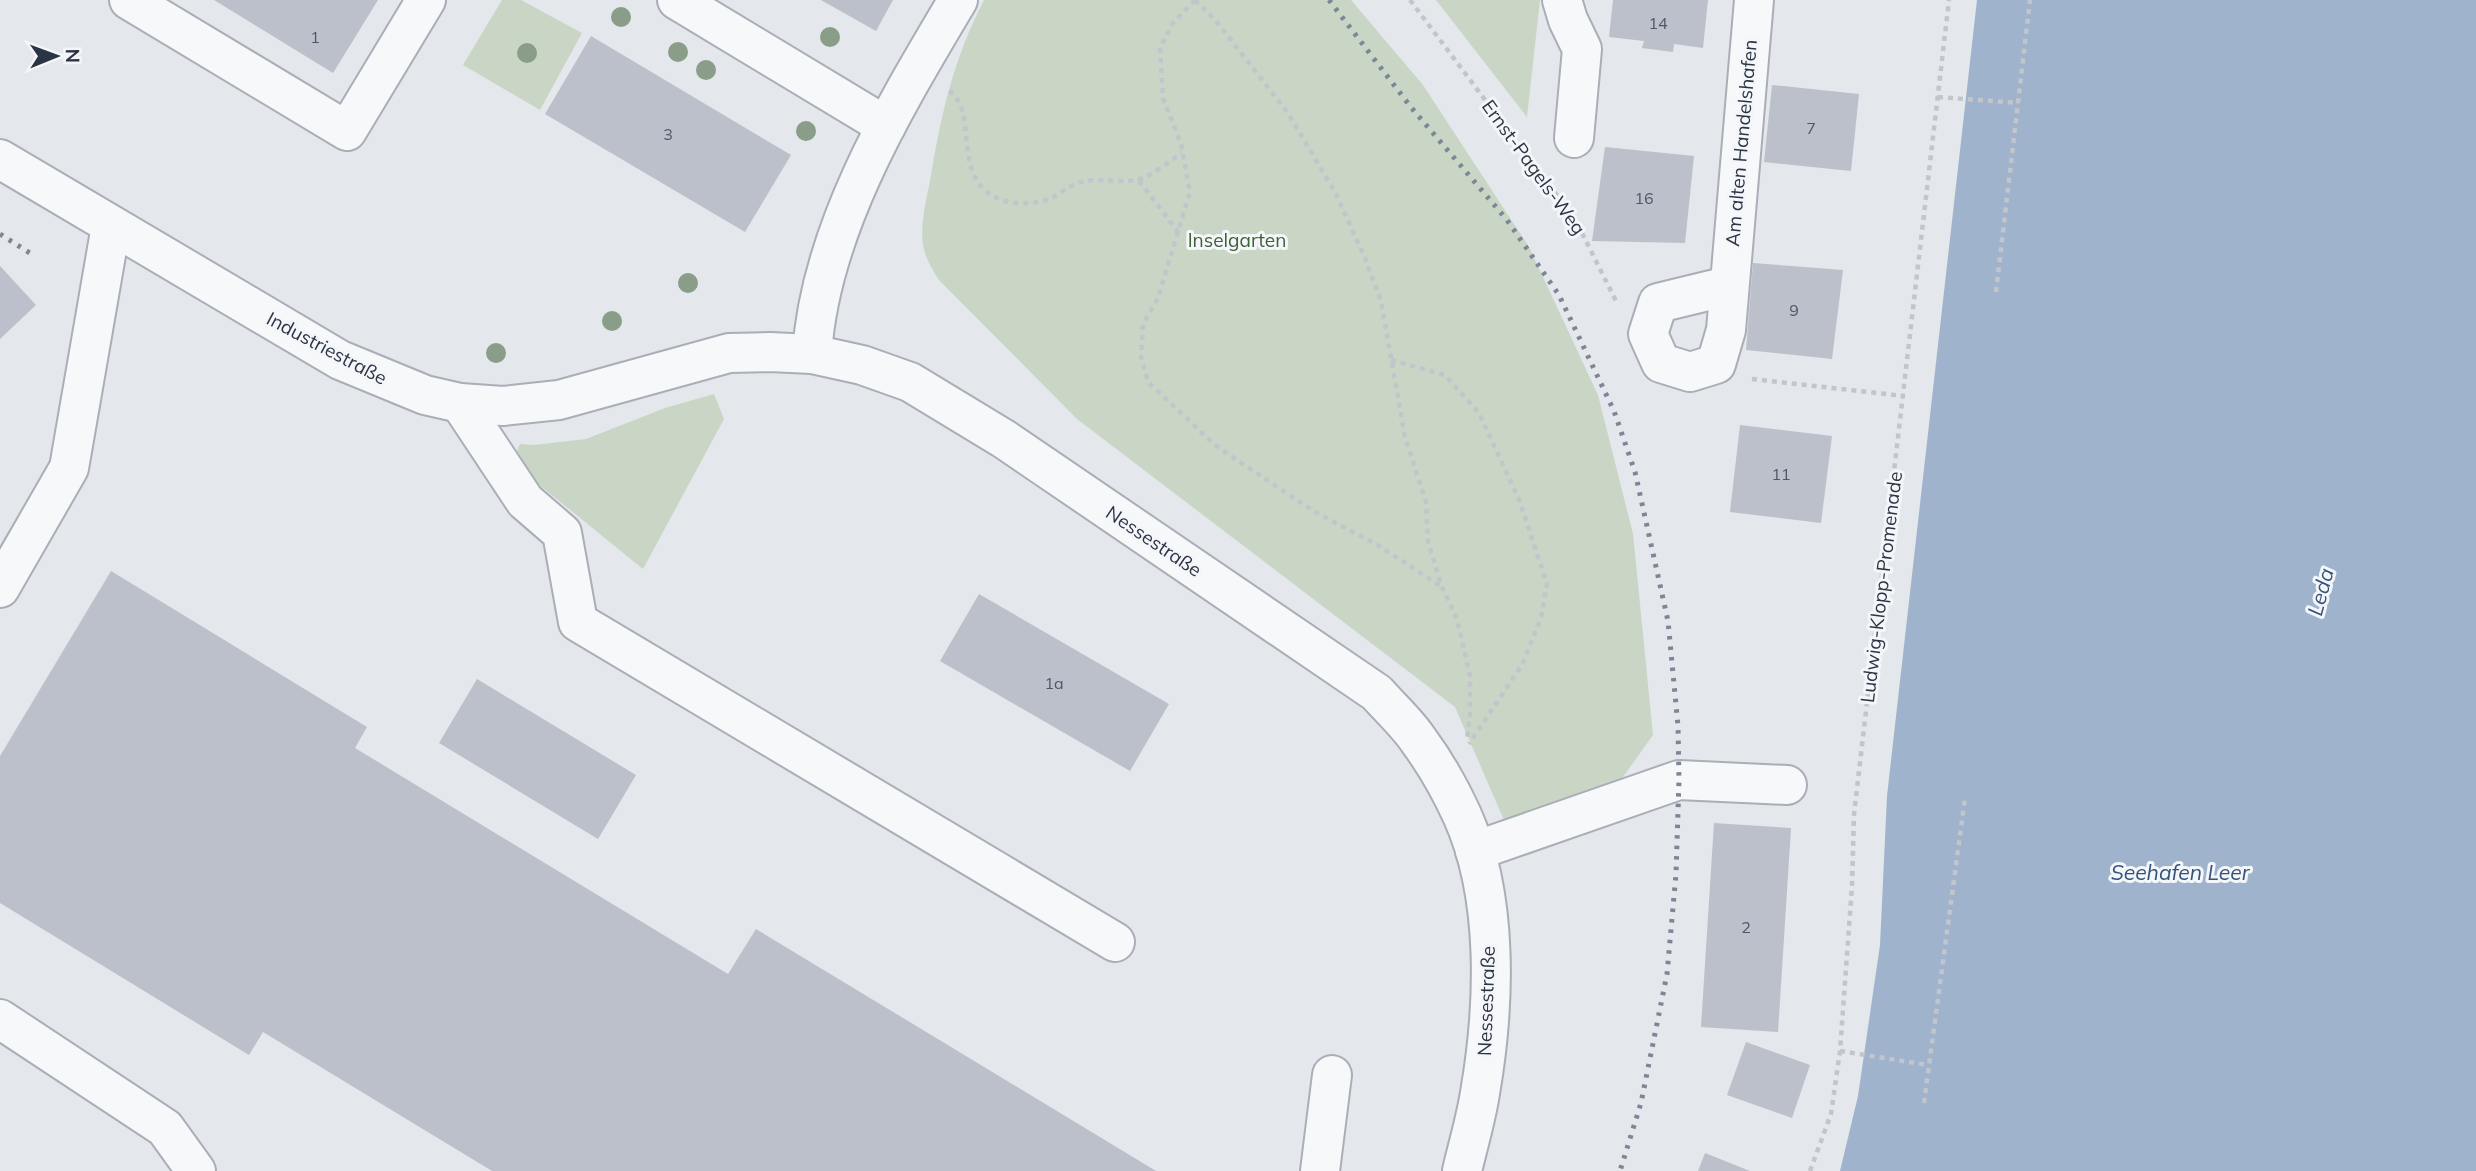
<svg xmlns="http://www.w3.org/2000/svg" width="2476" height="1171" viewBox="0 0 2476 1171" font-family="Mulish,sans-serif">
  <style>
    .green { fill: #c9d6c5 }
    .water { fill: #9fb4cc }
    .building { fill: #bbc0ca }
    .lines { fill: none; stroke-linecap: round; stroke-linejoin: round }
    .minor-casing { stroke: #a9aeb7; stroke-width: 42 }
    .path { stroke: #c2c5cb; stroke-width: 4.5; stroke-dasharray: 5 5; stroke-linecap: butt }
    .minor { stroke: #f7f8fa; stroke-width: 38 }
    .rail { stroke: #7d8696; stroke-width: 5; stroke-dasharray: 3.5 7; stroke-linecap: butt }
    .tree { fill: #899d89 }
    .labels { text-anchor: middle; stroke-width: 6; stroke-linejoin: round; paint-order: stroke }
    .number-label { font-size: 16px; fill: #4f5766 }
    .street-label { font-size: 19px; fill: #2b3445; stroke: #f4f6f9 }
    .park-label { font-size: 19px; fill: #3f6138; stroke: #f4f6f9 }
    .water-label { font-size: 21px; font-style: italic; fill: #34527a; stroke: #f4f6f9 }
  </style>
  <rect width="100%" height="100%" fill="#e4e7ec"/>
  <g class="green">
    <path d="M 502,0 L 521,0 L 582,33 L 540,110 L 463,65 Z"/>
    <path d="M 984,0 L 1351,0 L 1423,85 L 1529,247 L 1598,395 L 1633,534 L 1653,735 L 1613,791 L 1507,827 L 1455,707 L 1077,419 L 939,280 C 932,269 925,258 923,245 C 920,225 926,201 930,181 C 941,115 953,60 984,0 Z"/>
    <path d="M 1436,0 L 1540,0 L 1527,117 Z"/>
    <path d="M 714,394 L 724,419 L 643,569 L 537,483 L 517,451 L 520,444 L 534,445 L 586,439 L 665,408 Z"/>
  </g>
  <path class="water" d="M 1977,0 L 2476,0 L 2476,1171 L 1840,1171 L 1858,1096 L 1880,945 L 1887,796 Z"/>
  <g class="building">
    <path d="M 214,0 L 378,0 L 333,73 Z"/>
    <path d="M 821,0 L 893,0 L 876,31 Z"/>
    <path d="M 1613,0 L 1708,0 L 1703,48 L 1674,44 L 1673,52 L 1642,48 L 1644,41 L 1609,37 Z"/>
    <path d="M 591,36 L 791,155 L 745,232 L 545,114 Z"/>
    <path d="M 1772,85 L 1859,94 L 1851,171 L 1764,162 Z"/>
    <path d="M 1605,147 L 1694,156 L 1685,243 L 1592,241 Z"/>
    <path d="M 1753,263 L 1843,270 L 1832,359 L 1746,350 Z"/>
    <path d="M 0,266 L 36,305 L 0,339 Z"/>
    <path d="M 1740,425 L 1832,436 L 1821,523 L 1730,512 Z"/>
    <path d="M 111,571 L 367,727 L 355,748 L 728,974 L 756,929 L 1156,1171 L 492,1171 L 263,1032 L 249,1055 L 0,903 L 0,756 Z"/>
    <path d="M 979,594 L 1169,704 L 1130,771 L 940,661 Z"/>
    <path d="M 477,679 L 636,775 L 598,839 L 439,743 Z"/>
    <path d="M 1714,823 L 1791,828 L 1778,1032 L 1701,1027 Z"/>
    <path d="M 1746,1042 L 1810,1065 L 1792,1118 L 1727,1095 Z"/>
    <path d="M 1705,1153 L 1750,1171 L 1698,1171 Z"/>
  </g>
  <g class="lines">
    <g class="minor-casing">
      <g id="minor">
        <path d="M 129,0 L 347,131 L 426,0"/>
        <path d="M 677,0 L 886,126"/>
        <path d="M 1562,0 L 1568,20 L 1582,49 L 1574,138"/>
        <path d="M 0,159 L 340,360 L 425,395 L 460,403 L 503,406 L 559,400 L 729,353 L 770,352 L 812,354 L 862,365 L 910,382 L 1004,439 L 1377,693 C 1391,709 1408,724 1419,741 C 1436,764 1450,789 1462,815 C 1499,897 1495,1006 1480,1093 C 1476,1119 1468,1145 1462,1171"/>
        <path d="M 1728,286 L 1658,303 L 1648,334 L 1661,363 L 1690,372 L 1716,364 L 1726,330 L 1754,0"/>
        <path d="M 812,354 C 820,229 895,106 958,0"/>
        <path d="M 460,403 L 525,501 L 562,533 L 578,622 L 1115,942"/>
        <path d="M 0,588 L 69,468 L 111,226"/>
        <path d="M 1475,851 L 1679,780 L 1787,785"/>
        <path d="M 0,1019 L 165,1128 L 196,1171"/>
        <path d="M 1320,1171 L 1332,1075"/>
      </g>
    </g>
    <g class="path">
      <path d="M 1195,0 L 1216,21 L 1288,113 L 1336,194 L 1365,258 L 1381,301 L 1405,437 L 1426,502 L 1428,542 L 1442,587 L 1457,619 L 1470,676 L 1470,716 L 1467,739"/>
      <path d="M 1195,0 L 1173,23 L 1160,48 L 1163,98 L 1181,144 L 1190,192 L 1158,298 L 1143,324 L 1141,357 L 1148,382 L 1216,446 L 1315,512 L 1376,544 L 1442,587"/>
      <path d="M 1410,0 L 1576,221 L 1616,301"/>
      <path d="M 949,91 C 981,112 948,181 1002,200 C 1016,205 1035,204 1049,199 C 1059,195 1067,187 1077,183 C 1096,177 1117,183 1136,180 C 1148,179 1171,160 1182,153"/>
      <path d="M 1938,97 L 2018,103"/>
      <path d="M 1139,181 L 1179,233"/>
      <path d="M 1996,292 L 2030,0"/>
      <path d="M 1391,360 L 1445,375 L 1479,413 L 1520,502 L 1547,584 L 1541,618 L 1522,665 L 1469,744"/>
      <path d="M 1752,379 L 1904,396"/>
      <path d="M 1840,1051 L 1928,1065"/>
      <path d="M 1924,1103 L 1965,798"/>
      <path d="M 1810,1171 L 1831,1114 L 1840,1051 L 1852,886 L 1854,814 L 1949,0"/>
    </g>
    <use href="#minor" class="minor"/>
    <g class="rail">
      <path d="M 1329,0 L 1410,106 L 1507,220 L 1559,295 L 1614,411 L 1635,472 L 1668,621 L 1678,726 L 1679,780 L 1676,874 L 1667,974 L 1641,1103 L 1620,1171"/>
      <path d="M 0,234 L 33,255"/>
    </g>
  </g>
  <g class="tree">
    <circle cx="621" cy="17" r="10"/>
    <circle cx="830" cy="37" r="10"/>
    <circle cx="678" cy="52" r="10"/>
    <circle cx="527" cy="53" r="10"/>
    <circle cx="706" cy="70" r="10"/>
    <circle cx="806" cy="131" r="10"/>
    <circle cx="688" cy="283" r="10"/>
    <circle cx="612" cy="321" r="10"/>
    <circle cx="496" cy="353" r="10"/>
  </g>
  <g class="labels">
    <g class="number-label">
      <text x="1658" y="29">14</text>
      <text x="315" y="43">1</text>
      <text x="1811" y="134">7</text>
      <text x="668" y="140">3</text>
      <text x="1644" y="204">16</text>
      <text x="1794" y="316">9</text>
      <text x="1781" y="480">11</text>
      <text x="1054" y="689">1a</text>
      <text x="1746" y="933">2</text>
    </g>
    <g class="street-label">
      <text transform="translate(1741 143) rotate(-85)" y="7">Am alten Handelshafen</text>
      <text transform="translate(1534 167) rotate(54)" y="7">Ernst-Pagels-Weg</text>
      <text transform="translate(327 348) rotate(28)" y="7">Industriestraße</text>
      <text transform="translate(1154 541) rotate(34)" y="7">Nessestraße</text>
      <text transform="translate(1881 587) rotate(-83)" y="7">Ludwig-Klopp-Promenade</text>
      <text transform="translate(1486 1001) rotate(-88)" y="7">Nessestraße</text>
    </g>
    <g class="park-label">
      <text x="1237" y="247">Inselgarten</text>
    </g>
    <g class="water-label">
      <text transform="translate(2321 592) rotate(-75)" y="7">Leda</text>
      <text x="2180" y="880">Seehafen Leer</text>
    </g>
  </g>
  <g transform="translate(56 56) rotate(89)" stroke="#f4f6f9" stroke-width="5" paint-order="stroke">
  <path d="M0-5L12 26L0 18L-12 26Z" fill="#2b3445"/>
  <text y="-10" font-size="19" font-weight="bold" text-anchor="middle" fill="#2b3445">N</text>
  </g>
</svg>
